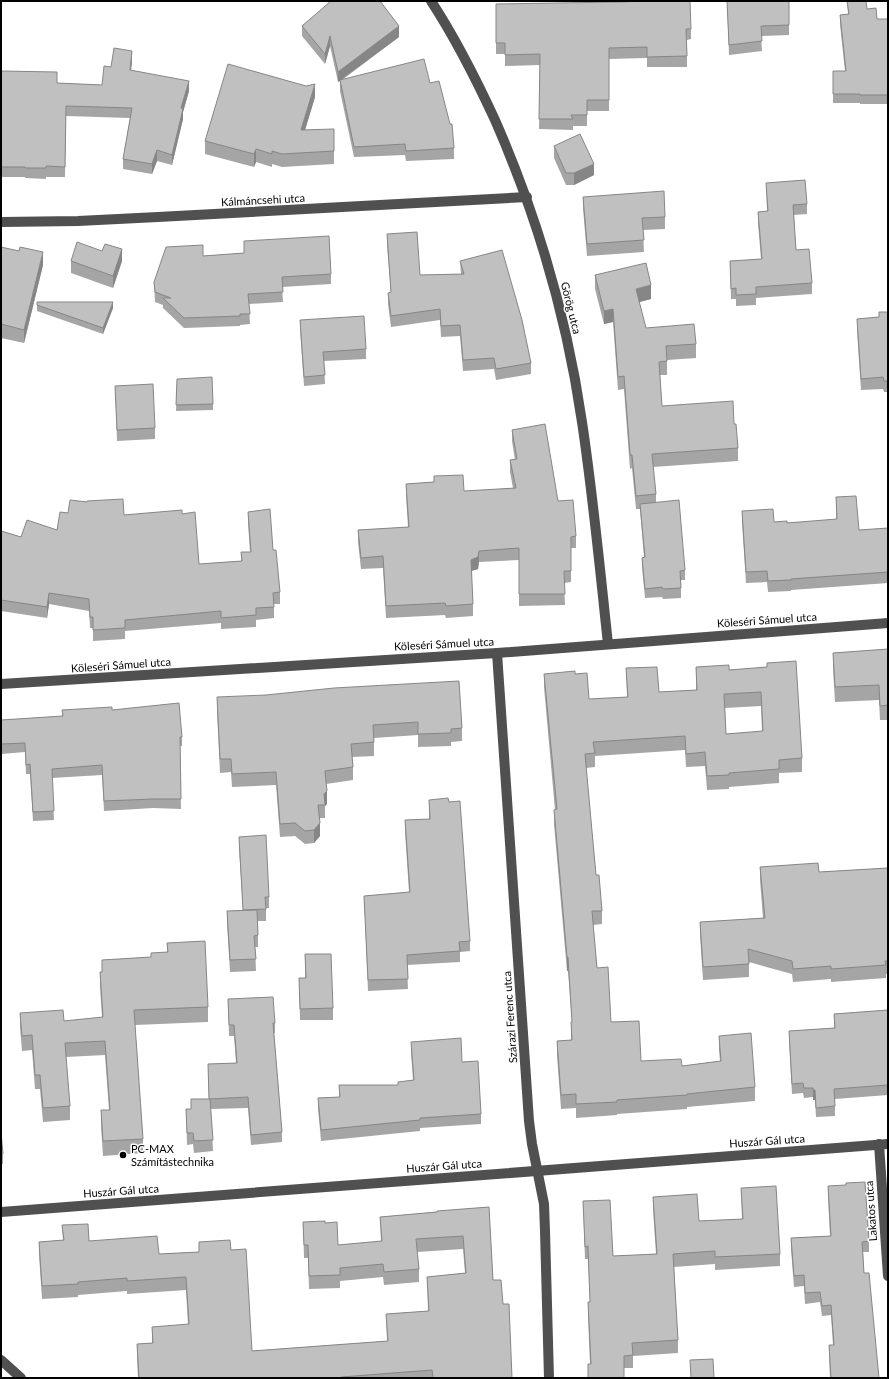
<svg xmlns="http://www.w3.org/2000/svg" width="889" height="1379" viewBox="0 0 889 1379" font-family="Lato,sans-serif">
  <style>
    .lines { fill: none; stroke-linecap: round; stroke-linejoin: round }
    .minor { stroke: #505050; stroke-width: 10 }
    .wall { fill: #a5a5a5; fill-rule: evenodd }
    .shaded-wall { fill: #868686 }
    .building { fill: #c0c0c0; stroke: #868686; fill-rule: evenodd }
    .poi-dot { fill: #000; stroke: #fff; stroke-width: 1.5 }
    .labels { text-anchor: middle; stroke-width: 3; stroke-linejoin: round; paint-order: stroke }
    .street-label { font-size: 11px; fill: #000; stroke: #fff }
    .poi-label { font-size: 11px; fill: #000; stroke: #fff; text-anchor: start }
  </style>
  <rect width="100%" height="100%" fill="#fff"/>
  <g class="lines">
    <g class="minor">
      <path d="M 431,1 C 456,39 476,79 495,120 C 537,216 567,318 582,422 C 593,495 600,570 608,644"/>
      <path d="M 1,222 L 78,221 L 158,217 L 527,197"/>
      <path d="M 497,653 L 529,1121 L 532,1144 L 544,1204 L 545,1231 L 549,1378"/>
      <path d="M 1,684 L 497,653 L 888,623"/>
      <path d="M 879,1144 L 888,1276"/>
      <path d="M 1,1212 L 888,1144"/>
      <path d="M 1,1360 L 21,1378"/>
    </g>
  </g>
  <g class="wall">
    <path d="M 328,1 L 380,1 L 399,37 L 342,80 L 430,83 L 454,148 L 454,159 L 406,161 L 405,155 L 354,157 L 340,91 L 340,81 L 338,82 L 330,46 L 325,64 L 302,36 L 302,26 L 329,3 Z"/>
    <path d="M 727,1 L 789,25 L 789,35 L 761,36 L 762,51 L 729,55 Z"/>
    <path d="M 847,1 L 867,9 L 877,19 L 888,19 L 888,104 L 860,104 L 860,103 L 833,103 L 833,71 L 845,71 L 840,24 L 840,15 L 848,14 Z"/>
    <path d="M 496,4 L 691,29 L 691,39 L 687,40 L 687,67 L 647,67 L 647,58 L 609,59 L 609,111 L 587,111 L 587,126 L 573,126 L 573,130 L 539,129 L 540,65 L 505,66 L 505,54 L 496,54 Z"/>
    <path d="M 132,61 L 131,70 L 189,91 L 183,112 L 183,119 L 172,165 L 157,161 L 152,174 L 123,169 L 123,159 L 130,118 L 66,116 L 65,177 L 46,177 L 46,179 L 25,178 L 25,177 L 1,177 L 1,71 L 57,83 L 102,85 L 111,67 Z"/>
    <path d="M 315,97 L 305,130 L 334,151 L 334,164 L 282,167 L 272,164 L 272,167 L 256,162 L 254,167 L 205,154 L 205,141 Z"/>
    <path d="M 554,146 L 594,175 L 574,185 L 566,185 L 554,158 Z"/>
    <path d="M 766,183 L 807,204 L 807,214 L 794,215 L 796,250 L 812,283 L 812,294 L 756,298 L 756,305 L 736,306 L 736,299 L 731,299 L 730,261 L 761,259 L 758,223 L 758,212 L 767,211 Z"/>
    <path d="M 583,197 L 665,217 L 665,229 L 643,230 L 644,252 L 587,256 L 583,208 Z"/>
    <path d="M 387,234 L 420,275 L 461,274 L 460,261 L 531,363 L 531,374 L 496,380 L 494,369 L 463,371 L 460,336 L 441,337 L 440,320 L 391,327 L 388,304 L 388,293 L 391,293 L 387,245 Z"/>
    <path d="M 244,241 L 331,274 L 331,284 L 282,287 L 283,302 L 249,304 L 250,324 L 240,325 L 240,326 L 184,328 L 163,308 L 163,305 L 155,302 L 154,282 L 203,256 L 244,253 Z"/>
    <path d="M 1,247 L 43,265 L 24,343 L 1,338 Z"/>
    <path d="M 71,261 L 122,261 L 113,288 L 71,273 Z"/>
    <path d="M 595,275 L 651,299 L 639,302 L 646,328 L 696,344 L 696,358 L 667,360 L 667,375 L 660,375 L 662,406 L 734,424 L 738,448 L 738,461 L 653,467 L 656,494 L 656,502 L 685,570 L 685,580 L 681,580 L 681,598 L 663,599 L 662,597 L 645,598 L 642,567 L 642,558 L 644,557 L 640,509 L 636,509 L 632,468 L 630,469 L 624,389 L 618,390 L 613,322 L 604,324 L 595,289 Z"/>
    <path d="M 37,305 L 113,308 L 103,334 L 37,311 Z"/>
    <path d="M 888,312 L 888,392 L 884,392 L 883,389 L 861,390 L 857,330 L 857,319 L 879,317 Z"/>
    <path d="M 300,320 L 366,349 L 366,359 L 324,361 L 325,384 L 304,386 L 300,329 Z"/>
    <path d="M 177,379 L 213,404 L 213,410 L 176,411 Z"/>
    <path d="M 115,386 L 155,428 L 155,439 L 117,441 Z"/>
    <path d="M 512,430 L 558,501 L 576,536 L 576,548 L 571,548 L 571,582 L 564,583 L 565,605 L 519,606 L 519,560 L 479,562 L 478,569 L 471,571 L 473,604 L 473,616 L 446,618 L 445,615 L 386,618 L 383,568 L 361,569 L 358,542 L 358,530 L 408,527 L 406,495 L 406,484 L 434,482 L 434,476 L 464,491 L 513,488 L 510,472 L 510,460 L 515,460 L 512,441 Z"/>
    <path d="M 836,497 L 859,530 L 888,528 L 888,583 L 791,590 L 791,591 L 768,592 L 767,582 L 746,583 L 742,522 L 742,511 L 774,522 L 787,523 L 836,520 Z"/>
    <path d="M 248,512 L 273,550 L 280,592 L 280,604 L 274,604 L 274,618 L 256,620 L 256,627 L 221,629 L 221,623 L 125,631 L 125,639 L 93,641 L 93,628 L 90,628 L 89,611 L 49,604 L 47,618 L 1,611 L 1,531 L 21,537 L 57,530 L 68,513 L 124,515 L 182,514 L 199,564 L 241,561 L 241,552 L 250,552 L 248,523 Z"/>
    <path d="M 888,649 L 888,720 L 880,720 L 879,700 L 835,702 L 833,667 L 833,653 Z"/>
    <path d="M 696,667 L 729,670 L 767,667 L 802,758 L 802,772 L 779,773 L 779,783 L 729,787 L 729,789 L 707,790 L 705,766 L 686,767 L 685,750 L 595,756 L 595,767 L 586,768 L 596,875 L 602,911 L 602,924 L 593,925 L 597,968 L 611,1022 L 641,1061 L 682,1066 L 720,1061 L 719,1050 L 719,1036 L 755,1087 L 755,1101 L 687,1107 L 687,1109 L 617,1114 L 617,1115 L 576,1118 L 576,1108 L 561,1109 L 557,1055 L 557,1041 L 571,1040 L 571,1022 L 572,1022 L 568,971 L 567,971 L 554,824 L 554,810 L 555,810 L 544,687 L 544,674 L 575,674 L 589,699 L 627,697 L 626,668 L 659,692 L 696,690 ZM 761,706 L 762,731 L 726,734 L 725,708 Z"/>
    <path d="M 217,697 L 462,728 L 462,741 L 451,742 L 451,746 L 418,747 L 418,735 L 374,738 L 374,756 L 352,757 L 353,767 L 353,780 L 326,784 L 327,804 L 325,806 L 325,818 L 319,818 L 320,836 L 314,843 L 305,844 L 295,836 L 280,837 L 276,785 L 232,787 L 231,772 L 220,773 L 217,710 Z"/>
    <path d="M 62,710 L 112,710 L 182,737 L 182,746 L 180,746 L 181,809 L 153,808 L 104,811 L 102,775 L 52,778 L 54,820 L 33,821 L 30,774 L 26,774 L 25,752 L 1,754 L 1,720 L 62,716 Z"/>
    <path d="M 429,800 L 470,941 L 470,951 L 460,952 L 460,962 L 407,965 L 408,989 L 368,991 L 364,896 L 409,892 L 405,831 L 405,820 L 429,819 Z"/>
    <path d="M 239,837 L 269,897 L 269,908 L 266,908 L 266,921 L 258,921 L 258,947 L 255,947 L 256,971 L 230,972 L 227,923 L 227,911 L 243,910 L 239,848 Z"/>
    <path d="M 760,867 L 819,872 L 888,868 L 888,974 L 886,974 L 886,978 L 831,982 L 831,979 L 793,982 L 792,974 L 749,962 L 749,977 L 703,980 L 700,935 L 700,922 L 763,918 L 760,880 Z"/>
    <path d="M 167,943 L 208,1007 L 208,1022 L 135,1025 L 143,1139 L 143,1153 L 103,1156 L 101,1125 L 101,1110 L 109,1110 L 105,1055 L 66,1057 L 70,1106 L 70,1120 L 43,1122 L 40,1089 L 35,1089 L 32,1050 L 22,1051 L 20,1027 L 20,1013 L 64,1021 L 102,1017 L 100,986 L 100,972 L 102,972 L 102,960 L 151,957 L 167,952 Z"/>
    <path d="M 305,954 L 333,1008 L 333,1020 L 300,1020 L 299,978 L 305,978 Z"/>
    <path d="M 228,999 L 275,1023 L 275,1033 L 274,1033 L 282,1132 L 282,1142 L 251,1145 L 248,1108 L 211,1109 L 213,1151 L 194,1153 L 193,1144 L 187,1145 L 186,1109 L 191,1109 L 191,1099 L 209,1099 L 208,1064 L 236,1063 L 234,1036 L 229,1036 Z"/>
    <path d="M 888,1010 L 888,1095 L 835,1099 L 835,1116 L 816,1117 L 815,1100 L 813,1100 L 813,1097 L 804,1098 L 803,1093 L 792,1094 L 789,1041 L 789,1031 L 834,1028 L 834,1014 Z"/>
    <path d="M 411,1042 L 462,1062 L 481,1114 L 481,1124 L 420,1128 L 420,1131 L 321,1141 L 318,1108 L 318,1098 L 339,1097 L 339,1085 L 398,1085 L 413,1080 L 411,1052 Z"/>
    <path d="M 1,1132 L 3,1154 L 3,1164 L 1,1164 Z"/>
    <path d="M 828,1186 L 869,1241 L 869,1252 L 863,1252 L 864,1273 L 879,1378 L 830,1378 L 829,1356 L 829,1345 L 833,1345 L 831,1315 L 822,1316 L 820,1302 L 805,1304 L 804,1286 L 794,1287 L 791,1249 L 791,1238 L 830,1236 L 828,1197 Z"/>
    <path d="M 741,1188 L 780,1254 L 780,1266 L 715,1270 L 715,1264 L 674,1267 L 678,1340 L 678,1353 L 633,1356 L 633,1368 L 624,1368 L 590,1364 L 588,1315 L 588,1302 L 590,1302 L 588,1259 L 585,1259 L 583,1201 L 613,1256 L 656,1254 L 653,1209 L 653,1197 L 699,1221 L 742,1219 Z"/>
    <path d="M 489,1207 L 493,1280 L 503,1304 L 512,1378 L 138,1378 L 137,1357 L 137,1344 L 152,1343 L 152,1327 L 188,1325 L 186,1290 L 127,1294 L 127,1291 L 78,1295 L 78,1297 L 42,1299 L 39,1255 L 39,1242 L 63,1240 L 62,1225 L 89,1241 L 159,1254 L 199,1252 L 199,1242 L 231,1250 L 252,1351 L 387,1341 L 386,1314 L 428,1311 L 427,1277 L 465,1273 L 463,1249 L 417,1252 L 419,1269 L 419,1282 L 384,1285 L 383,1277 L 340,1281 L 340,1288 L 309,1289 L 308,1258 L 304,1258 L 303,1222 L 325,1223 L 338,1245 L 381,1241 L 380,1217 Z"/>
  </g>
  <g class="shaded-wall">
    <path d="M 399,26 L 399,37 L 338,82 L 338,72 Z"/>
    <path d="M 330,36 L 330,46 L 325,64 L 325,54 Z"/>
    <path d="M 132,51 L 132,61 L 130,80 L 130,70 Z"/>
    <path d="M 189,81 L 189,91 L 183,112 L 183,119 L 172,165 L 172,155 L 181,108 Z"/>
    <path d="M 315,84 L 315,97 L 301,143 L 301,130 Z"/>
    <path d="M 256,149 L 256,162 L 254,167 L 254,154 Z"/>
    <path d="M 157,150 L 157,161 L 152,174 L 152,164 Z"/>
    <path d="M 594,164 L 594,175 L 574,185 L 574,173 Z"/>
    <path d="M 122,249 L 122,261 L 113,288 L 113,276 Z"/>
    <path d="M 43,252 L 43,265 L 24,343 L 24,330 Z"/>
    <path d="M 651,285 L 651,299 L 636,303 L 636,289 Z"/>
    <path d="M 113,302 L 113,308 L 103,334 L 103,328 Z"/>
    <path d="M 613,309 L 613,322 L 604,324 L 604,311 Z"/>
    <path d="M 479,551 L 479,562 L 478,569 L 471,571 L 471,560 Z"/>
    <path d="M 49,593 L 49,604 L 47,618 L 47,607 Z"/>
    <path d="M 327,791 L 327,804 L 325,806 L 324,794 Z"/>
    <path d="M 320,823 L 320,836 L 314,843 L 314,830 Z"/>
    <rect x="567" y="957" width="1" height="14"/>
    <rect x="813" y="1090" width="2" height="10"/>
  </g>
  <g class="building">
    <path d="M 331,1 L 380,1 L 399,26 L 338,72 L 330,36 L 325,54 L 302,26 Z"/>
    <path d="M 649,1 L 690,1 L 691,29 L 686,29 L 687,56 L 647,57 L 647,47 L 609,48 L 609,100 L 587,100 L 587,115 L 571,115 L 573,119 L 539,119 L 540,54 L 505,55 L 505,43 L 496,43 L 496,4 L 619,2 Z"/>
    <path d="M 727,1 L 789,1 L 789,25 L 761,26 L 762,41 L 729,45 Z"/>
    <path d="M 847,1 L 866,1 L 867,9 L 876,8 L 877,19 L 888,19 L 888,95 L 860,95 L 860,94 L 833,94 L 833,71 L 846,71 L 840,15 L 849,14 Z"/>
    <path d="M 114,48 L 132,51 L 130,70 L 189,81 L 181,108 L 183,109 L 172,155 L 157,150 L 152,164 L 123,159 L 132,108 L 66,106 L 65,167 L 46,166 L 46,168 L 25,168 L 25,167 L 1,167 L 1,71 L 57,72 L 57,83 L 102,85 L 104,66 L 111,67 Z"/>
    <path d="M 424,59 L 430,83 L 439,81 L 450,124 L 452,124 L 454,148 L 406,151 L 405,144 L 354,147 L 340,80 Z"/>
    <path d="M 228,64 L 306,86 L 315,84 L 301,130 L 334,129 L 334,151 L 282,154 L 272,151 L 272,154 L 256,149 L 254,154 L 205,141 Z"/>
    <path d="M 580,134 L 594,164 L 574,173 L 566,173 L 554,146 Z"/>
    <path d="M 805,180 L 807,204 L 793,205 L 796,250 L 809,249 L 812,283 L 756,287 L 756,294 L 736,295 L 736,288 L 731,289 L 730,261 L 762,259 L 758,212 L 768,211 L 766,183 Z"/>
    <path d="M 664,191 L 665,217 L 642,218 L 644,240 L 587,244 L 583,197 Z"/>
    <path d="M 417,232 L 420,275 L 464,274 L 460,261 L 502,250 L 522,320 L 531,363 L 496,369 L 494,358 L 463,360 L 460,325 L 441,326 L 440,309 L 391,316 L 388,293 L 391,292 L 387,234 Z"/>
    <path d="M 329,236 L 331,274 L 282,277 L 283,292 L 248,294 L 250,314 L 240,314 L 240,316 L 184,318 L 163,298 L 171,298 L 155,292 L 154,282 L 166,247 L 203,245 L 203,256 L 244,253 L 244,241 Z"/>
    <path d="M 77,242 L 102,251 L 105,244 L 122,249 L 113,276 L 71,261 Z"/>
    <path d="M 1,247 L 19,251 L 20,247 L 43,252 L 24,330 L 1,324 Z"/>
    <path d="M 646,263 L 651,285 L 636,289 L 646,328 L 694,324 L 696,344 L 666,346 L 667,361 L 659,362 L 662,406 L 733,401 L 734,424 L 736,424 L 738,448 L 652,454 L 656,494 L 636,496 L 632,455 L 630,455 L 624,376 L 618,377 L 613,309 L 604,311 L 595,275 Z"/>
    <path d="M 37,302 L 113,302 L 103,328 L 37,305 Z"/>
    <path d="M 879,312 L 888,312 L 888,381 L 884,381 L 883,377 L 861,379 L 857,319 L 879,317 Z"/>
    <path d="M 364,316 L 366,349 L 323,352 L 325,375 L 304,377 L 300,320 Z"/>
    <path d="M 212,377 L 213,404 L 176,405 L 177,379 Z"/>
    <path d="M 153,384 L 155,428 L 117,430 L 115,386 Z"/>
    <path d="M 545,424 L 558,501 L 573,500 L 576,536 L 571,537 L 571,571 L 564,571 L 565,594 L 519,594 L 519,548 L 479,551 L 478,557 L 471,560 L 473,604 L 446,606 L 445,603 L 386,606 L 383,556 L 361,558 L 358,530 L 409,527 L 406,484 L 434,482 L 434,476 L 463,475 L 464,491 L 516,488 L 510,460 L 517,459 L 512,430 Z"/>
    <path d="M 856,496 L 859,530 L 888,528 L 888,572 L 791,579 L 791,580 L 768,581 L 767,571 L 746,572 L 742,511 L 773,509 L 774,522 L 787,521 L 787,523 L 837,519 L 836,497 Z"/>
    <path d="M 123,499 L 124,515 L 182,510 L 182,514 L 195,512 L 199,564 L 242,561 L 241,552 L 251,552 L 248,512 L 270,509 L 273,550 L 276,550 L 280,592 L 273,593 L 274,607 L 256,608 L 256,615 L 221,618 L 221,611 L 125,620 L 125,628 L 93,630 L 93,617 L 90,617 L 89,599 L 49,593 L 47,607 L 1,600 L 1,531 L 21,537 L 27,520 L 57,530 L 60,512 L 68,513 L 70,500 L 87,502 L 87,501 Z"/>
    <path d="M 679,500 L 685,570 L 680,571 L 681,588 L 663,589 L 662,587 L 645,589 L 642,558 L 645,557 L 640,504 Z"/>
    <path d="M 888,649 L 888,705 L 880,706 L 879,685 L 835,687 L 833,653 Z"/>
    <path d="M 796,661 L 802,758 L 779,760 L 779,769 L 729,773 L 729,775 L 707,776 L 705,752 L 686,754 L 685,736 L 593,742 L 595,753 L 585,754 L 596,875 L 599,875 L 602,911 L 592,911 L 597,968 L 608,967 L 611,1022 L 639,1021 L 641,1061 L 681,1059 L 682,1066 L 721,1061 L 719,1036 L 751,1033 L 755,1087 L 687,1094 L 687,1095 L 617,1100 L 617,1102 L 576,1104 L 576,1094 L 561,1095 L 557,1041 L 572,1040 L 571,1022 L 572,1022 L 568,957 L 567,957 L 554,810 L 557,809 L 544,674 L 575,671 L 575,674 L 587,673 L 589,699 L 628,697 L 626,668 L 657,667 L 659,692 L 697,690 L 696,667 L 729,665 L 729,670 L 767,667 L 767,663 ZM 761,692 L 763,731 L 726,734 L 724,694 Z"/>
    <path d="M 459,681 L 462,728 L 451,729 L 451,733 L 418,734 L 418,722 L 373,725 L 374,742 L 351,744 L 353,767 L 325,771 L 327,791 L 324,794 L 325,805 L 318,805 L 320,823 L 314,830 L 305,831 L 295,823 L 280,824 L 276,772 L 232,774 L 231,759 L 220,759 L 217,697 L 266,695 L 334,688 Z"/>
    <path d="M 179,703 L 182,737 L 180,737 L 181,799 L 153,799 L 104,801 L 102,765 L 52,769 L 54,811 L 33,812 L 30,764 L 26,765 L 25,743 L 1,744 L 1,720 L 63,716 L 62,710 L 112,707 L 112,710 Z"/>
    <path d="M 448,798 L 449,802 L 460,801 L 470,941 L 459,942 L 460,951 L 407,955 L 408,979 L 368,980 L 364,896 L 410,892 L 405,820 L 430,819 L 429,800 Z"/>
    <path d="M 266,835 L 269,897 L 265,897 L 266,909 L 243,910 L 239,837 Z"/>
    <path d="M 818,863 L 819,872 L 888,868 L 888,961 L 885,961 L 886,965 L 831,969 L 831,966 L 793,969 L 792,961 L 748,949 L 749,964 L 703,967 L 700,922 L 765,918 L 760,867 Z"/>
    <path d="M 257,910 L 258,935 L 254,936 L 256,959 L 230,960 L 227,911 Z"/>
    <path d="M 205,941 L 208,1007 L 134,1010 L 143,1139 L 103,1141 L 101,1110 L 110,1110 L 105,1041 L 65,1043 L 70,1106 L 43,1108 L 40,1075 L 35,1075 L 32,1035 L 22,1036 L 20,1013 L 63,1010 L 64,1021 L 103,1017 L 100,972 L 102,972 L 102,960 L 151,957 L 151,953 L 168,952 L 167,943 Z"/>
    <path d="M 305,954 L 331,954 L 333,1008 L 300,1009 L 299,978 L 306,978 Z"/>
    <path d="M 273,997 L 275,1023 L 273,1023 L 282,1132 L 251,1135 L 248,1097 L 209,1099 L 208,1064 L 237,1063 L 234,1025 L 229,1025 L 228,999 Z"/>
    <path d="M 888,1010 L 888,1085 L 834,1089 L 835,1106 L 816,1108 L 815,1090 L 813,1090 L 813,1088 L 804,1088 L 803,1083 L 792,1084 L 789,1031 L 835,1028 L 834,1014 Z"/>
    <path d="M 461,1038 L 462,1062 L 478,1061 L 481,1114 L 420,1118 L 420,1120 L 321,1130 L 318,1098 L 340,1097 L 339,1085 L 398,1085 L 398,1082 L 414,1080 L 411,1042 Z"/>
    <path d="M 191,1099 L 210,1099 L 213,1140 L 194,1141 L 193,1133 L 187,1133 L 186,1109 L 191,1109 Z"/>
    <path d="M 1,1132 L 3,1154 L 1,1154 Z"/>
    <path d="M 865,1182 L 869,1241 L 862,1242 L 864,1273 L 869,1273 L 879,1378 L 831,1378 L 829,1345 L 834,1345 L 831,1305 L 822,1306 L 820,1292 L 805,1293 L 804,1275 L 794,1276 L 791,1238 L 831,1236 L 828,1186 L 846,1185 L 846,1183 Z"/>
    <path d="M 776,1186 L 780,1254 L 715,1257 L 715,1251 L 673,1254 L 678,1340 L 632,1343 L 633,1355 L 624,1356 L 624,1378 L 588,1378 L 588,1364 L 591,1364 L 588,1302 L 590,1302 L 588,1246 L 585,1247 L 583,1201 L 610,1200 L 613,1256 L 657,1254 L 653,1197 L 697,1194 L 699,1221 L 743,1219 L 741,1188 Z"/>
    <path d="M 489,1207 L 493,1280 L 501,1280 L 503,1304 L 509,1304 L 512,1378 L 433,1378 L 432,1370 L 341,1377 L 341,1378 L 139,1378 L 137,1344 L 153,1343 L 152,1327 L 189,1324 L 186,1277 L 127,1281 L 127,1278 L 78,1282 L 78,1284 L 42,1286 L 39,1242 L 64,1240 L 62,1225 L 88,1224 L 89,1241 L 157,1236 L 159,1254 L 199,1252 L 199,1242 L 230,1240 L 231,1250 L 246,1249 L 252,1351 L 388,1341 L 386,1314 L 429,1311 L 427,1277 L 466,1273 L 463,1236 L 416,1239 L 419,1269 L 384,1272 L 383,1264 L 340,1268 L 340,1275 L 309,1276 L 308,1245 L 304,1245 L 303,1222 L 325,1221 L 325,1223 L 337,1222 L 338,1245 L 382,1241 L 380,1217 L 437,1212 L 437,1211 Z"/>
    <path d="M 713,1359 L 714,1378 L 691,1378 L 690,1360 Z"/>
  </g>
  <circle class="poi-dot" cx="123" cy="1155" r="4"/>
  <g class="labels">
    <g class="street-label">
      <text transform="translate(263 200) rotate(-3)" y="4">Kálmáncsehi utca</text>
      <text transform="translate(571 308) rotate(76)" y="4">Görög utca</text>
      <text transform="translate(767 620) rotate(-4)" y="4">Köleséri Sámuel utca</text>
      <text transform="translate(444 644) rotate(-3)" y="4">Köleséri Sámuel utca</text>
      <text transform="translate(121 665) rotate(-4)" y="4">Köleséri Sámuel utca</text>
      <text transform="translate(510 1017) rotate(-94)" y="4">Szárazi Ferenc utca</text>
      <text transform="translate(767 1141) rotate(-4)" y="4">Huszár Gál utca</text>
      <text transform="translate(444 1166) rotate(-4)" y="4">Huszár Gál utca</text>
      <text transform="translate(121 1191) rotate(-4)" y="4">Huszár Gál utca</text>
      <text transform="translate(871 1211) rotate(-94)" y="4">Lakatos utca</text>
    </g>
    <g class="poi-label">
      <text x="131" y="1153">PC-MAX<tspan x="131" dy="13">Számítástechnika</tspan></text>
    </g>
  </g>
  <rect width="889" height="1379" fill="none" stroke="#000000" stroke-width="4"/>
</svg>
